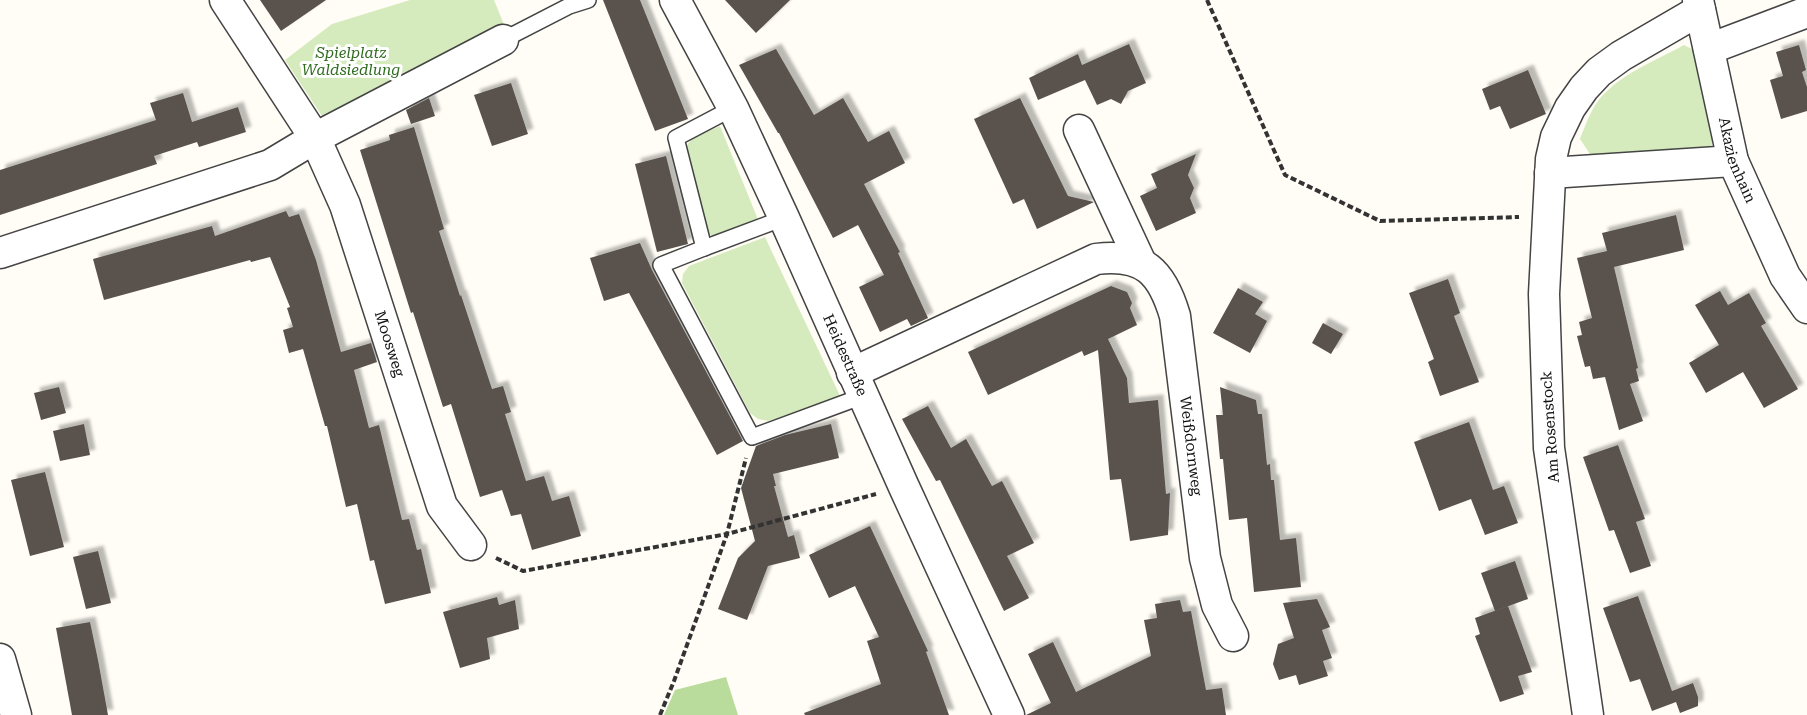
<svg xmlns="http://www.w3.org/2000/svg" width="1807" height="715" viewBox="0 0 1807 715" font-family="'Roboto Serif',serif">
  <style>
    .green { fill: #d5ebbd }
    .forest { fill: #b9dc9c }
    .building { fill: #5a524d; filter: url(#shadow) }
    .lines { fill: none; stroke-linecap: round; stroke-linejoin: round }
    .lane-casing { stroke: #444; stroke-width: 18 }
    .street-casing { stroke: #444; stroke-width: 33 }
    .path { stroke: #333; stroke-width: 4; stroke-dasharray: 6 3; stroke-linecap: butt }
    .lane { stroke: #fff; stroke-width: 15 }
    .street { stroke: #fff; stroke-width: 30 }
    .labels { text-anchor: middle; stroke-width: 6; stroke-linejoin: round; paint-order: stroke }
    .park-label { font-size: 15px; font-style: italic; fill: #2f6b1f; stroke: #fff }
    .street-label { font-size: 15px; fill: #111; stroke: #fff }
  </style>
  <defs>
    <filter id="shadow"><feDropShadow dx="5.5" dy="-5.5" stdDeviation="1.5" flood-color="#0004"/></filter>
  </defs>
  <rect width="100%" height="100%" fill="#fffdf5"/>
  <g class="green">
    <path d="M 410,0 L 494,0 L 505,27 L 326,122 L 285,60 L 332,24 Z"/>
    <path d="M 1684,45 L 1705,56 L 1721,124 L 1710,148 L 1592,157 L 1580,139 C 1585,126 1590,112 1598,101 C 1619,74 1655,61 1684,45 Z"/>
    <path d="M 720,126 L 759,222 L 720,237 L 711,235 L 704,228 L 685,153 C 687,135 705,133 720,126 Z"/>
    <path d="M 765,237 L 842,400 L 768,421 L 758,419 L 750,413 L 682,283 L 683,274 L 689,266 Z"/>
  </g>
  <path class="forest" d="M 726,677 L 738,715 L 664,715 L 675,690 Z"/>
  <g class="building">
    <path d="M 260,0 L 326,0 L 281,31 Z"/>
    <path d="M 603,0 L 640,0 L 688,119 L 655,131 Z"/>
    <path d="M 725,0 L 790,0 L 756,33 Z"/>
    <path d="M 1129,44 L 1146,83 L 1128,91 L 1121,104 L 1111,99 L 1097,105 L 1085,80 L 1038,100 L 1029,78 L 1078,54 L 1082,65 Z"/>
    <path d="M 1799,45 L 1806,70 L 1802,72 L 1807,87 L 1807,111 L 1781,119 L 1770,80 L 1783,76 L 1776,52 Z"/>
    <path d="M 776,49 L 814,115 L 843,98 L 868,142 L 889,131 L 905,163 L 864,184 L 900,252 L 898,253 L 928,318 L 911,326 L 907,319 L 880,332 L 859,287 L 884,275 L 858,225 L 833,238 L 779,133 L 778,133 L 739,65 Z"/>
    <path d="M 1528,70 L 1546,114 L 1510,129 L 1500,106 L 1490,110 L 1482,89 Z"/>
    <path d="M 511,83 L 528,134 L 492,146 L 474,95 Z"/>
    <path d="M 183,93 L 192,122 L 238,107 L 246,132 L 199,147 L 197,142 L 154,156 L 157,164 L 0,215 L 0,170 L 156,120 L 150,103 Z"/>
    <path d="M 429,98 L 435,116 L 411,124 L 406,110 Z"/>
    <path d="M 1020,98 L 1068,196 L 1094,202 L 1037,229 L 1024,199 L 1013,204 L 974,119 Z"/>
    <path d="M 414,127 L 444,229 L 439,231 L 460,296 L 461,295 L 492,389 L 503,386 L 511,412 L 505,414 L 526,481 L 544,476 L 552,501 L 569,496 L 581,536 L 532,550 L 521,514 L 511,516 L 502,490 L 480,497 L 451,404 L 443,407 L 413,312 L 411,313 L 360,150 L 390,140 L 389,135 Z"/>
    <path d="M 1196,154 L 1188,175 L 1194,188 L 1190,198 L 1196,213 L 1156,231 L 1140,196 L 1157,188 L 1151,174 Z"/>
    <path d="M 666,156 L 688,244 L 657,252 L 635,164 Z"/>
    <path d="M 286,211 L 289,217 L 299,214 L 316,260 L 341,352 L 371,343 L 377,362 L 354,370 L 369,428 L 379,425 L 402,520 L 409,519 L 417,550 L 421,549 L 431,593 L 385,604 L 374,560 L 370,561 L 357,504 L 346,507 L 327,426 L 325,426 L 303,349 L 289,353 L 283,330 L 293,327 L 287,308 L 290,307 L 270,257 L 251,262 L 250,260 L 104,300 L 93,259 L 212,226 L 215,236 Z"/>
    <path d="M 1676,215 L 1684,250 L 1614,267 L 1638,368 L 1636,369 L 1639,381 L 1630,384 L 1643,421 L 1619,430 L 1605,377 L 1593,379 L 1590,366 L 1585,367 L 1581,352 L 1577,336 L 1582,335 L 1579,322 L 1592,318 L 1577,258 L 1607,251 L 1602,233 Z"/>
    <path d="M 640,243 L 652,270 L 743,441 L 717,455 L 629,293 L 604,301 L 590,258 Z"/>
    <path d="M 1448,279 L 1460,313 L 1454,316 L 1479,382 L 1440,396 L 1428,362 L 1434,359 L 1409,293 Z"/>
    <path d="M 1111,286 L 1127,292 L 1132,303 L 1130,308 L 1137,325 L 1108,339 L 1127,378 L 1129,403 L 1158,400 L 1166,494 L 1170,493 L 1168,535 L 1130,541 L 1121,479 L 1110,480 L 1098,350 L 1084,356 L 1082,351 L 988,395 L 968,352 Z"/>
    <path d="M 1238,288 L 1263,302 L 1255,314 L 1267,321 L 1250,353 L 1213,333 Z"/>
    <path d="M 1720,291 L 1728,305 L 1749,293 L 1766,323 L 1761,326 L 1798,389 L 1764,408 L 1743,372 L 1706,393 L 1689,363 L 1719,345 L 1695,305 Z"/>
    <path d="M 1323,323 L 1343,334 L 1331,354 L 1312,343 Z"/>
    <path d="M 59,387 L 66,413 L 41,420 L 34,393 Z"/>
    <path d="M 1220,387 L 1256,400 L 1258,414 L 1262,414 L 1267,465 L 1270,464 L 1271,480 L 1274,480 L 1280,540 L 1296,538 L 1301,587 L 1254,592 L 1247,518 L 1229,520 L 1223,459 L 1220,459 L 1216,415 L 1223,415 Z"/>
    <path d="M 928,406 L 951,448 L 966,439 L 992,486 L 1002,481 L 1034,543 L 1007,556 L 1029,598 L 1004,611 L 940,480 L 936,481 L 902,419 Z"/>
    <path d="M 1469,422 L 1493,490 L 1504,486 L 1518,523 L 1485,535 L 1471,499 L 1439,511 L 1414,442 Z"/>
    <path d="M 84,424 L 90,455 L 60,461 L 53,431 Z"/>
    <path d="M 831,424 L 839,458 L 773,474 L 776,486 L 774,486 L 788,537 L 794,535 L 800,558 L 768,566 L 747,620 L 718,609 L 738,558 L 755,541 L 741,488 L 756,446 L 785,435 Z"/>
    <path d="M 1618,445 L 1645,519 L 1636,522 L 1651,566 L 1630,573 L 1614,530 L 1609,531 L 1583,457 Z"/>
    <path d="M 45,472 L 64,547 L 30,556 L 11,480 Z"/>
    <path d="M 870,526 L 928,651 L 926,652 L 949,715 L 805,715 L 804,713 L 881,684 L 867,641 L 879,637 L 855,586 L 829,598 L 809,555 Z"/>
    <path d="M 98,551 L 111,603 L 86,609 L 73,557 Z"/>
    <path d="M 1515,561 L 1528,599 L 1495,611 L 1481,573 Z"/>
    <path d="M 1638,596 L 1672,691 L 1693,683 L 1698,697 L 1698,706 L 1680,713 L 1676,702 L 1652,711 L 1640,679 L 1630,682 L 1603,608 Z"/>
    <path d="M 497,597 L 499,605 L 515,600 L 519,629 L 487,638 L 490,659 L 460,668 L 443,612 Z"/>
    <path d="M 1317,599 L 1330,627 L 1322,630 L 1332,658 L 1323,661 L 1328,676 L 1299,685 L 1296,675 L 1279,680 L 1273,664 L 1278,644 L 1294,638 L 1283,603 Z"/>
    <path d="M 1180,600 L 1183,612 L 1191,611 L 1206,690 L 1222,688 L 1226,715 L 1026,715 L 1051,703 L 1028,654 L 1053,642 L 1076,692 L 1151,656 L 1144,620 L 1157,618 L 1155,604 Z"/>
    <path d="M 1508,606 L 1532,672 L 1518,676 L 1524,694 L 1500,702 L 1475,636 L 1480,634 L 1475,618 Z"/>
    <path d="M 90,622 L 98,660 L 108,715 L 72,715 L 56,628 Z"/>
  </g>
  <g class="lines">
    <g class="lane-casing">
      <g id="lane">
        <path d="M 503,40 L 569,6 L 588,0"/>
        <path d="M 733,108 L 676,138 L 704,248 L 661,265 L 752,437 L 863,396"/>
        <path d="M 704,248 L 784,218"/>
      </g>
    </g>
    <g class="street-casing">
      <g id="street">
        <path id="s1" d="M 225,0 L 315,138 L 345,205 L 442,506 L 471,545"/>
        <path id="s2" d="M 675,0 L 733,108 L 784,218 L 904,487 L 1009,715"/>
        <path id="s3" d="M 1698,0 L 1733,161 L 1785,276 L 1807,308"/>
        <path d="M 1709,49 L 1807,12"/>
        <path d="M 1079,130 L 1141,263"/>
        <path d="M 1550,173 L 1733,161"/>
        <path d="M 0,253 L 270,165 L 315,138 L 503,40"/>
        <path id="s4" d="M 852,373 L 1096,259 C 1144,253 1162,272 1175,316 L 1205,558 L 1217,605 L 1233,636"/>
        <path d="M 0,659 L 16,715"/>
        <path d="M 1588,715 L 1549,448 L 1544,294 L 1551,159 L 1556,137 L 1570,108 L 1584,88 L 1599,72 L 1621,56 L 1700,10"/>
      </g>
    </g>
    <g class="path">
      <path d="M 1207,0 L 1285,175 L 1380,221 L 1519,217"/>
      <path d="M 496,558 L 523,571 L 727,534 L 746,458"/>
      <path d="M 660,715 L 674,681 L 727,534 L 876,494"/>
    </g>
    <use href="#lane" class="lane"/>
    <use href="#street" class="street"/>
  </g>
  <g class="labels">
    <g class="park-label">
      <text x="351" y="58">Spielplatz<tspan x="351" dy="17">Waldsiedlung</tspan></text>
    </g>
    <g class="street-label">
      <text dy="5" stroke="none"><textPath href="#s3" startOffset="165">Akazienhain</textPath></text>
      <text dy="5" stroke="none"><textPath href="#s1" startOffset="384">Moosweg</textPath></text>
      <text dy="5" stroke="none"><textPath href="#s2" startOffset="394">Heidestraße</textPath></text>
      <text transform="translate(1550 427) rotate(-94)" y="5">Am Rosenstock</text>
      <text dy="5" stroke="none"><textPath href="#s4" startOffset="510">Weißdornweg</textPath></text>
    </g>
  </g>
</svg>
